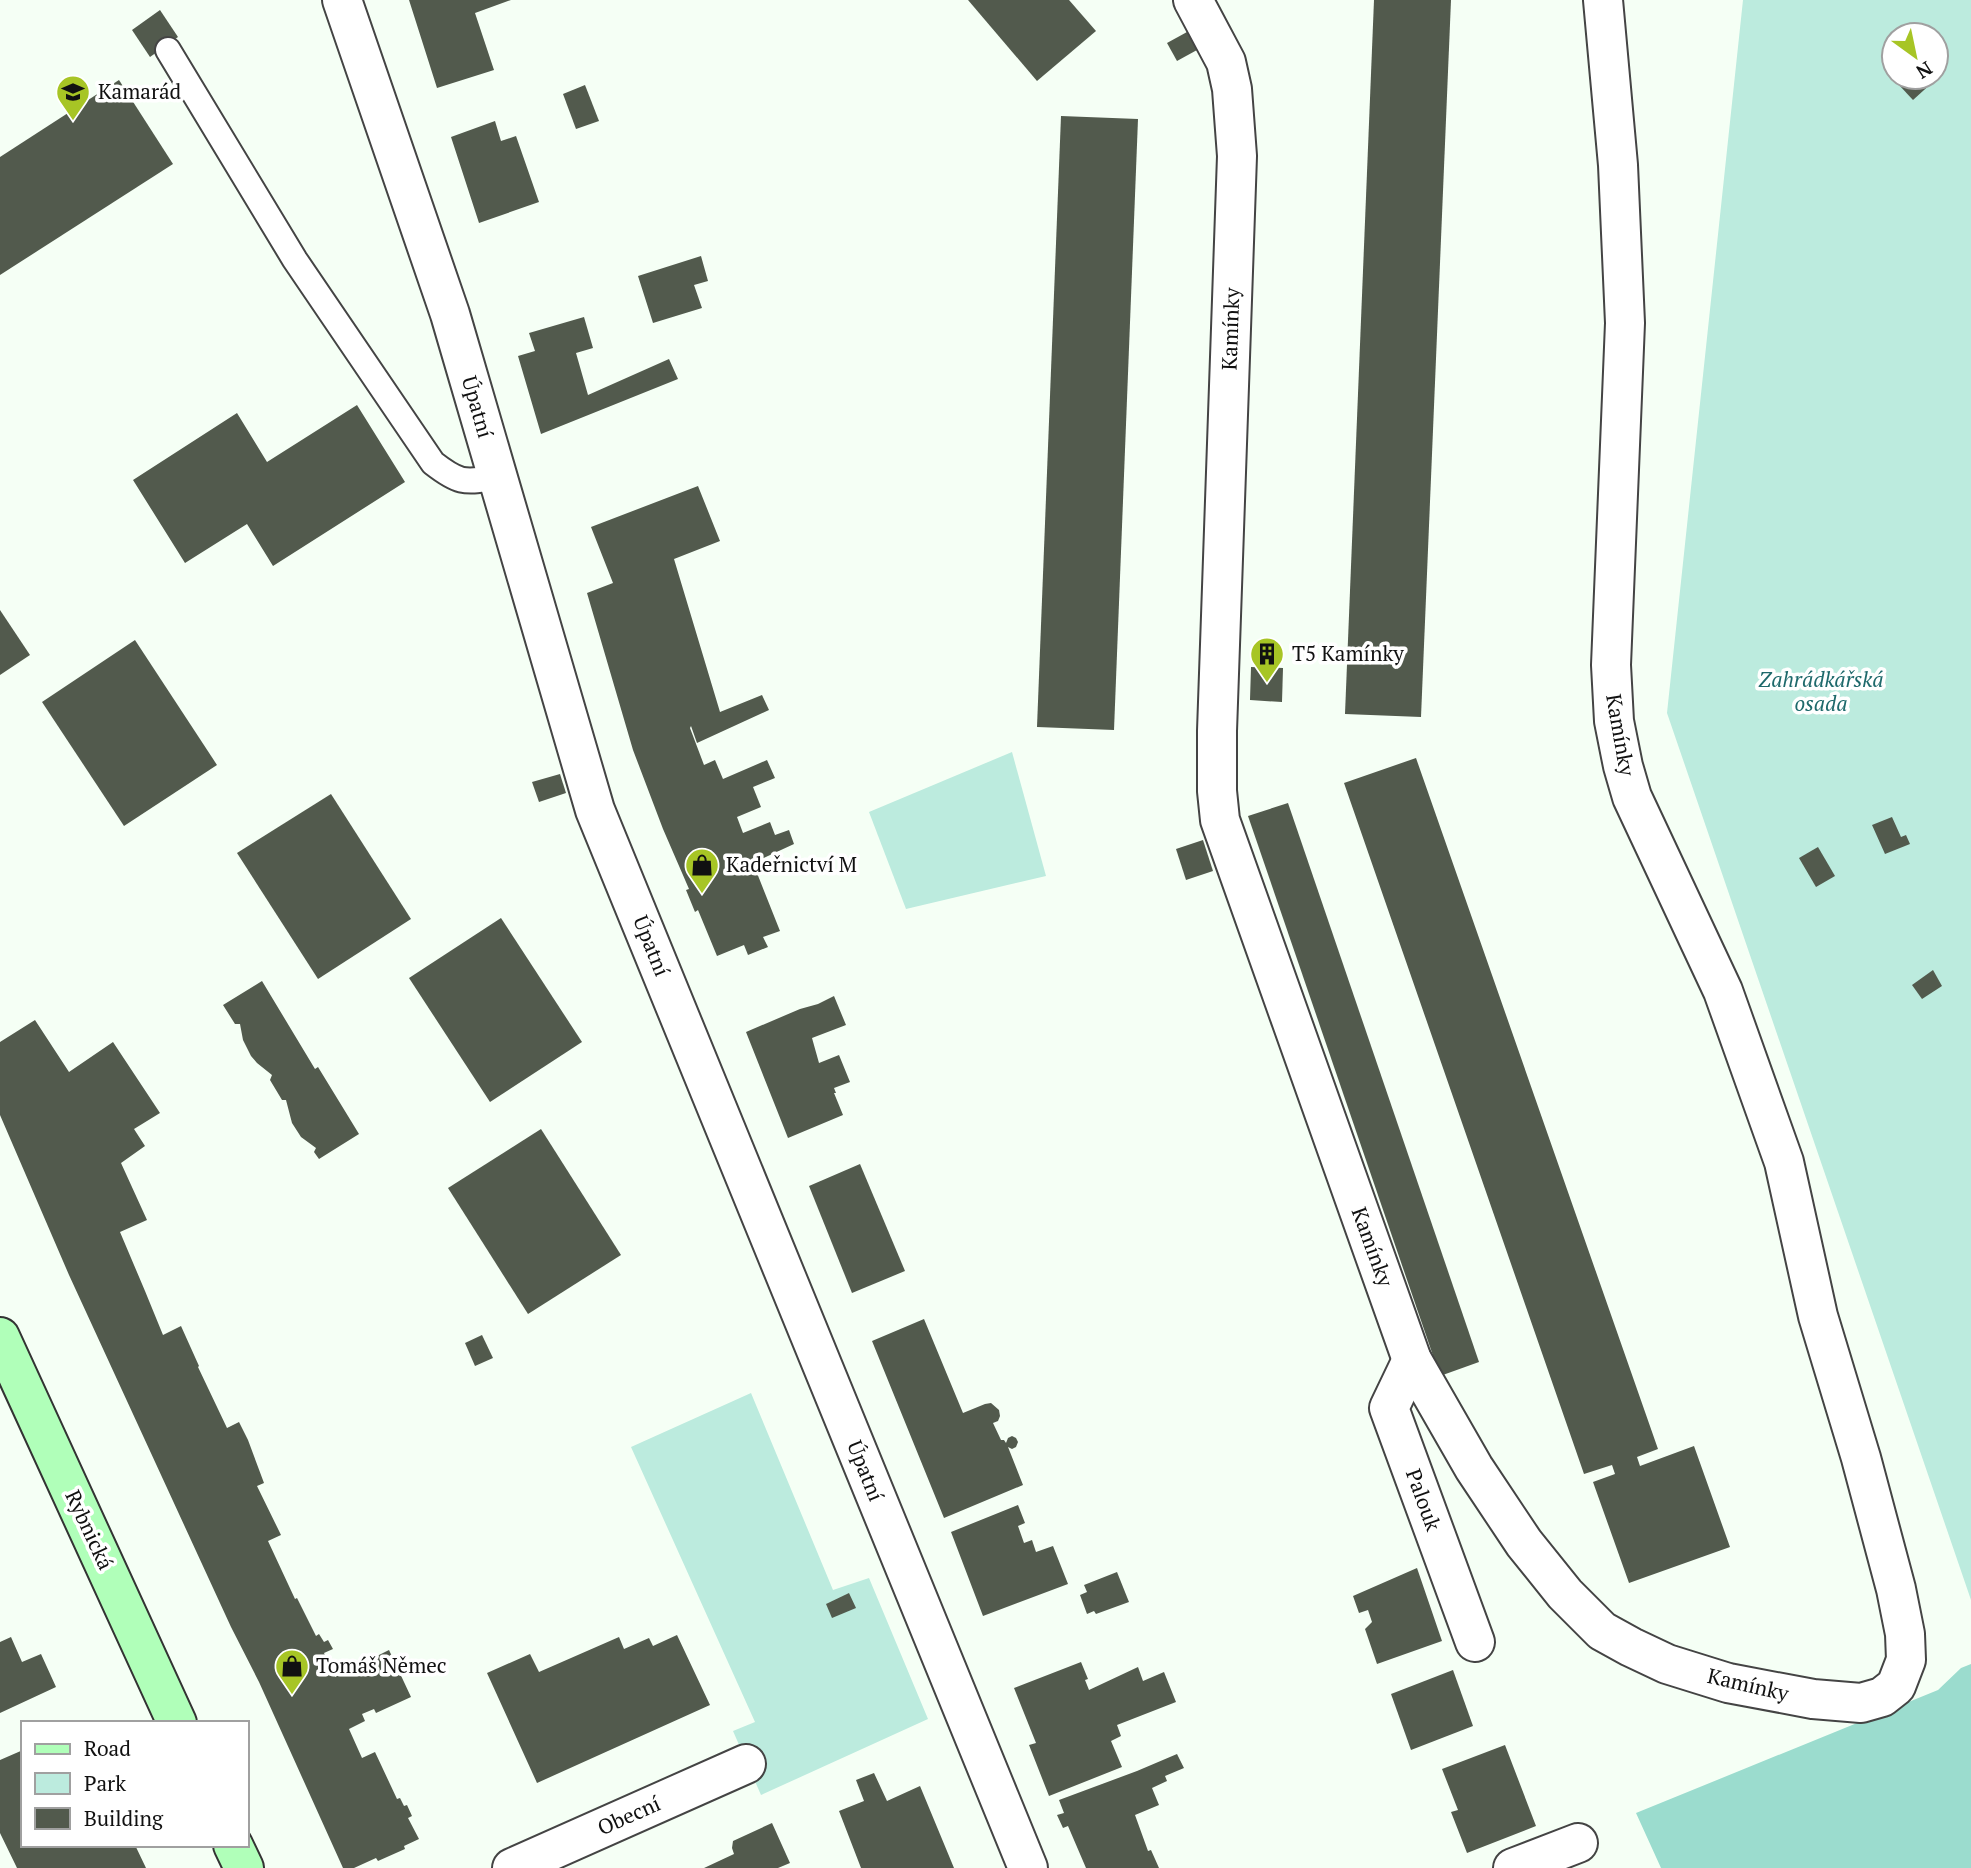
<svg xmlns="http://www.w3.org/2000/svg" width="1971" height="1868" viewBox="0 0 1971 1868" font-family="'PT Serif',serif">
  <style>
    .green { fill: #bcebde; fill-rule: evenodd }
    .forest { fill: #9bdcce }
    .building { fill: #525a4d }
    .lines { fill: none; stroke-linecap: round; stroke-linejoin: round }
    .lane-casing { stroke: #444; stroke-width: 28 }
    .street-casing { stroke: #444; stroke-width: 42 }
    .secondary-casing { stroke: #333; stroke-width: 42 }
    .lane { stroke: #fff; stroke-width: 24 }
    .street { stroke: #fff; stroke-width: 38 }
    .secondary { stroke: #b0ffb9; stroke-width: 38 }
    .labels { text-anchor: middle; stroke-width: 7; stroke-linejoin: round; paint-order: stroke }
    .poi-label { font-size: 21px; fill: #111; stroke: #fff; text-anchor: start }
    .street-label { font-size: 21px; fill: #111; stroke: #fff }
    .park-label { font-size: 21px; font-style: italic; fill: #1e696b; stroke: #fff }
  </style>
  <rect width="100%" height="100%" fill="#f5fff5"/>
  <g class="green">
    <path d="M 1743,0 L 1971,0 L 1971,1600 L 1667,713 ZM 1894,35 L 1936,35 L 1936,77 L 1894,77 Z"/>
    <path d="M 1012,752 L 1046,876 L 906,909 L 869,812 Z"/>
    <path d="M 751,1393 L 833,1590 L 869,1578 L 928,1719 L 761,1795 L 733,1731 L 755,1722 L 631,1447 Z"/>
  </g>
  <path class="forest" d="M 1971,1664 L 1971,1868 L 1661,1868 L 1636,1813 L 1938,1690 L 1961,1668 Z"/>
  <g class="building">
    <path d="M 409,0 L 511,0 L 475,13 L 494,70 L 437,88 Z"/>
    <path d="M 968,0 L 1069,0 L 1096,31 L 1037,81 Z"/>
    <path d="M 1374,0 L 1451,0 L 1421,717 L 1345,714 Z"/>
    <path d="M 160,10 L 178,37 L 150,57 L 132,30 Z"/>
    <path d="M 1187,32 L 1197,50 L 1177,61 L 1167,43 Z"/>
    <path d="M 1907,77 L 1930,77 L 1934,81 L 1913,100 L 1899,85 Z"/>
    <path d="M 119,80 L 173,164 L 0,275 L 0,157 Z"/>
    <path d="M 585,85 L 599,121 L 576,129 L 563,94 Z"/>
    <path d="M 1061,116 L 1138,119 L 1114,730 L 1037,727 Z"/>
    <path d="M 495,121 L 501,141 L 516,136 L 539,202 L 479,223 L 451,137 Z"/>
    <path d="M 701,256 L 708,281 L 694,285 L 702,308 L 653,323 L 638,276 Z"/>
    <path d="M 584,317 L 593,348 L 576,353 L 588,395 L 669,359 L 678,379 L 541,434 L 518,356 L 535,351 L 529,333 Z"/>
    <path d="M 357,405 L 405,482 L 273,566 L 247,524 L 185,563 L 133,480 L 237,413 L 267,462 Z"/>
    <path d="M 698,486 L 720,541 L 674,559 L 720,712 L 762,695 L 769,710 L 697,743 L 691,726 L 690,728 L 704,765 L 715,760 L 723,779 L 767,760 L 775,778 L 753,787 L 761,807 L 737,817 L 743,833 L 770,822 L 775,835 L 789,830 L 794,844 L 753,863 L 780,931 L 763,937 L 768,947 L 748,955 L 744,945 L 717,956 L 698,910 L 695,912 L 686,890 L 689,889 L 663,829 L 633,750 L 587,593 L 613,583 L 591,527 Z"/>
    <path d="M 0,610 L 30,655 L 0,675 Z"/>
    <path d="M 135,640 L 217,765 L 124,826 L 42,702 Z"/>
    <path d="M 1251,667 L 1283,668 L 1282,702 L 1250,700 Z"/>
    <path d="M 1416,758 L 1658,1449 L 1637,1457 L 1640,1466 L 1694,1446 L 1730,1547 L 1629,1583 L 1593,1482 L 1615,1474 L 1612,1465 L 1584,1474 L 1344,783 Z"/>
    <path d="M 560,774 L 566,793 L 539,802 L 532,782 Z"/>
    <path d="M 331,794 L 411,919 L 318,979 L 237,853 Z"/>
    <path d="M 1288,803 L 1479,1362 L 1440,1376 L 1248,816 Z"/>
    <path d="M 1892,817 L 1901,837 L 1906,835 L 1910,844 L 1885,854 L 1872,825 Z"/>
    <path d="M 1203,840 L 1213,871 L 1186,880 L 1176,849 Z"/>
    <path d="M 1818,847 L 1835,876 L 1816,887 L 1799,858 Z"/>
    <path d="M 501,918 L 582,1042 L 490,1102 L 409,978 Z"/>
    <path d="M 1933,970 L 1942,986 L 1922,999 L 1912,985 Z"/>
    <path d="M 262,981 L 315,1069 L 318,1067 L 359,1134 L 319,1159 L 314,1152 L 316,1148 L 301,1137 L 292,1123 L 286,1100 L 282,1100 L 270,1080 L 272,1075 L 257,1063 L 251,1056 L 243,1040 L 240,1024 L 235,1024 L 223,1005 Z"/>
    <path d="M 834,996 L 846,1025 L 812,1038 L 819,1063 L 839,1055 L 850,1082 L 834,1088 L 836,1093 L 834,1093 L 843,1115 L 788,1138 L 746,1032 L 800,1009 L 818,1004 Z"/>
    <path d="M 35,1020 L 69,1072 L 113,1042 L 160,1113 L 134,1129 L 145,1146 L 121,1163 L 147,1220 L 120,1232 L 145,1291 L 163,1335 L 181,1326 L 199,1366 L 198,1367 L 227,1428 L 239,1422 L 248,1440 L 264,1483 L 257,1486 L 281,1535 L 268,1541 L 295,1599 L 297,1598 L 316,1636 L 319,1634 L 324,1642 L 328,1640 L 333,1649 L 324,1653 L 335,1677 L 389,1650 L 411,1697 L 376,1713 L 374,1709 L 362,1714 L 365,1721 L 349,1729 L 362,1758 L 375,1752 L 397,1799 L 400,1798 L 404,1806 L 407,1805 L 412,1816 L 408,1818 L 419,1839 L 404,1846 L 405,1849 L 378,1861 L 376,1858 L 354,1868 L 343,1868 L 259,1682 L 231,1627 L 69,1275 L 0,1115 L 0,1042 Z"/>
    <path d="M 541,1129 L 621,1255 L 528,1314 L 448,1188 Z"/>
    <path d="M 860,1164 L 905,1271 L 852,1293 L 809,1186 Z"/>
    <path d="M 924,1319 L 963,1413 L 985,1404 L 991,1403 L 999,1410 L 1000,1416 L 998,1421 L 993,1423 L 1001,1440 L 1004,1440 L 1006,1443 L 1008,1438 L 1012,1436 L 1016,1438 L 1018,1442 L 1016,1447 L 1012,1449 L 1008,1447 L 1023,1485 L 944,1518 L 872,1341 Z"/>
    <path d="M 482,1335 L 493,1358 L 475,1366 L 465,1343 Z"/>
    <path d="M 1018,1505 L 1025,1523 L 1018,1526 L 1024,1543 L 1032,1540 L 1036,1552 L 1053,1546 L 1068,1584 L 983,1616 L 951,1532 Z"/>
    <path d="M 1417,1568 L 1442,1641 L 1377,1664 L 1365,1629 L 1372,1622 L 1368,1610 L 1359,1613 L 1353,1596 Z"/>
    <path d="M 1117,1572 L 1129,1602 L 1096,1614 L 1094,1611 L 1087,1614 L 1080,1595 L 1087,1592 L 1084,1585 Z"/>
    <path d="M 849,1593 L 856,1608 L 832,1618 L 826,1604 Z"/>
    <path d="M 677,1635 L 710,1705 L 537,1783 L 487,1673 L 530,1654 L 539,1672 L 619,1637 L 624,1649 L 649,1638 L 653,1646 Z"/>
    <path d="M 11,1637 L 22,1662 L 41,1654 L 56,1687 L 0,1713 L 0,1642 Z"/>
    <path d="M 1081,1662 L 1088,1679 L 1085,1680 L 1089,1690 L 1138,1667 L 1143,1681 L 1164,1672 L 1176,1702 L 1117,1725 L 1121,1736 L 1111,1741 L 1122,1767 L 1049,1796 L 1029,1745 L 1036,1743 L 1014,1688 Z"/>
    <path d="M 1453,1670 L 1473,1726 L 1411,1750 L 1391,1694 Z"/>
    <path d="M 1505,1745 L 1536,1826 L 1467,1853 L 1451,1812 L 1458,1810 L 1442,1769 Z"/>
    <path d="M 23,1750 L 23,1845 L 135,1845 L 146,1868 L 17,1868 L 0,1833 L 0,1760 Z"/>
    <path d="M 1177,1754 L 1184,1768 L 1165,1776 L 1167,1781 L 1152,1788 L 1159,1805 L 1135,1815 L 1148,1851 L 1151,1850 L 1159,1868 L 1086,1868 L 1068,1826 L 1063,1828 L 1057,1815 L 1064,1813 L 1059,1800 L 1137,1771 Z"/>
    <path d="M 874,1773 L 887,1801 L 920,1786 L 954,1868 L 861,1868 L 839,1811 L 864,1801 L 856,1780 Z"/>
    <path d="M 772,1823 L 790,1863 L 778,1868 L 704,1868 L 734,1854 L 732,1848 L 733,1841 Z"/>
  </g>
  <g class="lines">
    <g class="lane-casing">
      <path id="lane" d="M 168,50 L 295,260 L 433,463 C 460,484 464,482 497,478"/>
    </g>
    <g class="street-casing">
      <g id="street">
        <path d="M 342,0 L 450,314 L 595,810 L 1028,1868"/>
        <path d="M 1193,0 L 1226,62 L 1232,89 L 1237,156 L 1217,731 L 1217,791 L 1220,820 L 1412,1360 L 1474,1468 L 1524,1543 L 1565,1594 L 1602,1631 L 1631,1647 L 1667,1664 L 1728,1683 L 1813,1699 L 1861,1703 L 1882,1697 L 1896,1686 L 1906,1660 L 1905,1634 L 1896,1589 L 1861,1458 L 1818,1316 L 1784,1162 L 1723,991 L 1632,797 L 1623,766 L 1614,721 L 1611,665 L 1625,323 L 1618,165 L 1603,0"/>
        <path d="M 1412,1360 L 1389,1408 L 1475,1642"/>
        <path d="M 512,1868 L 746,1764"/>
        <path d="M 1513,1868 L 1578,1843"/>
      </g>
    </g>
    <g class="secondary-casing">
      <g id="secondary">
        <path d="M 0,1337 L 177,1723"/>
        <path d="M 233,1845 L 244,1868"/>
      </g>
    </g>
    <use href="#lane" class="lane"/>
    <use href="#street" class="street"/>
    <use href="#secondary" class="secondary"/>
  </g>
  <defs>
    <g id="school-pin" transform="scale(1.75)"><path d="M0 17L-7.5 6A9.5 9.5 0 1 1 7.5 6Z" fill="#a7c525" stroke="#fff"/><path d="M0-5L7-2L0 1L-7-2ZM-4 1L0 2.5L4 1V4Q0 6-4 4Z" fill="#111"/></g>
    <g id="building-pin" transform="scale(1.75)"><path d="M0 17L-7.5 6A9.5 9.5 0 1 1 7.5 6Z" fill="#a7c525" stroke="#fff"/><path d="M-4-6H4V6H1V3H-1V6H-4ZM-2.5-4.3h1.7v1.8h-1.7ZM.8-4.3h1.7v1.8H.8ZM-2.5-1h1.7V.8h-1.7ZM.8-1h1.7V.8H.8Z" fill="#111"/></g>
    <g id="shop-pin" transform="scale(1.75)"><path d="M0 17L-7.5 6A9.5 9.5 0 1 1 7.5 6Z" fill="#a7c525" stroke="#fff"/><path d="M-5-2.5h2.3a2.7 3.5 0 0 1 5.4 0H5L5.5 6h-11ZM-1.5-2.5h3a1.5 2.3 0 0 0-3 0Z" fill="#111"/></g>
  </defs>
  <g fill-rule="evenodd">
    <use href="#school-pin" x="73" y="92"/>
    <use href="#building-pin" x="1267" y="654"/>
    <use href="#shop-pin" x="702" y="865"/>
    <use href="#shop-pin" x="292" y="1666"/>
  </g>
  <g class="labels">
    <g class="poi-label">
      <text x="98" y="99">Kamarád</text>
      <text x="1292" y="661">T5 Kamínky</text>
      <text x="726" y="872">Kadeřnictví M</text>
      <text x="316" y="1673">Tomáš Němec</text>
    </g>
    <g class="street-label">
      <text transform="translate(1231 329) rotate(-88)" y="7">Kamínky</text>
      <text transform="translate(477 407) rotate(74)" y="7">Úpatní</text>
      <text transform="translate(1620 735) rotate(80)" y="7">Kamínky</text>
      <text transform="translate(651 946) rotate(68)" y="7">Úpatní</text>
      <text transform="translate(1372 1247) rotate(70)" y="7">Kamínky</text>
      <text transform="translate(865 1471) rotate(68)" y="7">Úpatní</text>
      <text transform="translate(1423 1500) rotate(70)" y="7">Palouk</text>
      <text transform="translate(89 1530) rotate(65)" y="7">Rybnická</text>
      <text transform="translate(1748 1685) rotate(13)" y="7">Kamínky</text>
      <text transform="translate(629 1816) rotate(-24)" y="7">Obecní</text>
    </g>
    <g class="park-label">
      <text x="1821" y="687">Zahrádkářská<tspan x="1821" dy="24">osada</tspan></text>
    </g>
  </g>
  <rect x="21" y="1721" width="228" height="126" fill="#ffffff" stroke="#a0a0a0" stroke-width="2"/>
  <rect x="35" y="1744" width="35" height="10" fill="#b0ffb9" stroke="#a0a0a0" stroke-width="2"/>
  <text x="84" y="1756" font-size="21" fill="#111111">Road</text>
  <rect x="35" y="1773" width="35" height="21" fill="#bcebde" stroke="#a0a0a0" stroke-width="2"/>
  <text x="84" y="1791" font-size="21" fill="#111111">Park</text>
  <rect x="35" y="1808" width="35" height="21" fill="#525a4d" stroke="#a0a0a0" stroke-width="2"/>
  <text x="84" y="1826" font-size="21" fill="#111111">Building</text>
  <g transform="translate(1915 56) rotate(147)"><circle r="33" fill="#ffffff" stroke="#a0a0a0" stroke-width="2"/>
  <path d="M0-5L12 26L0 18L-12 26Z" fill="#a7c525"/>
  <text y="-10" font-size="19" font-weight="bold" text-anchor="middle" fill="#111111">N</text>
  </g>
</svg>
